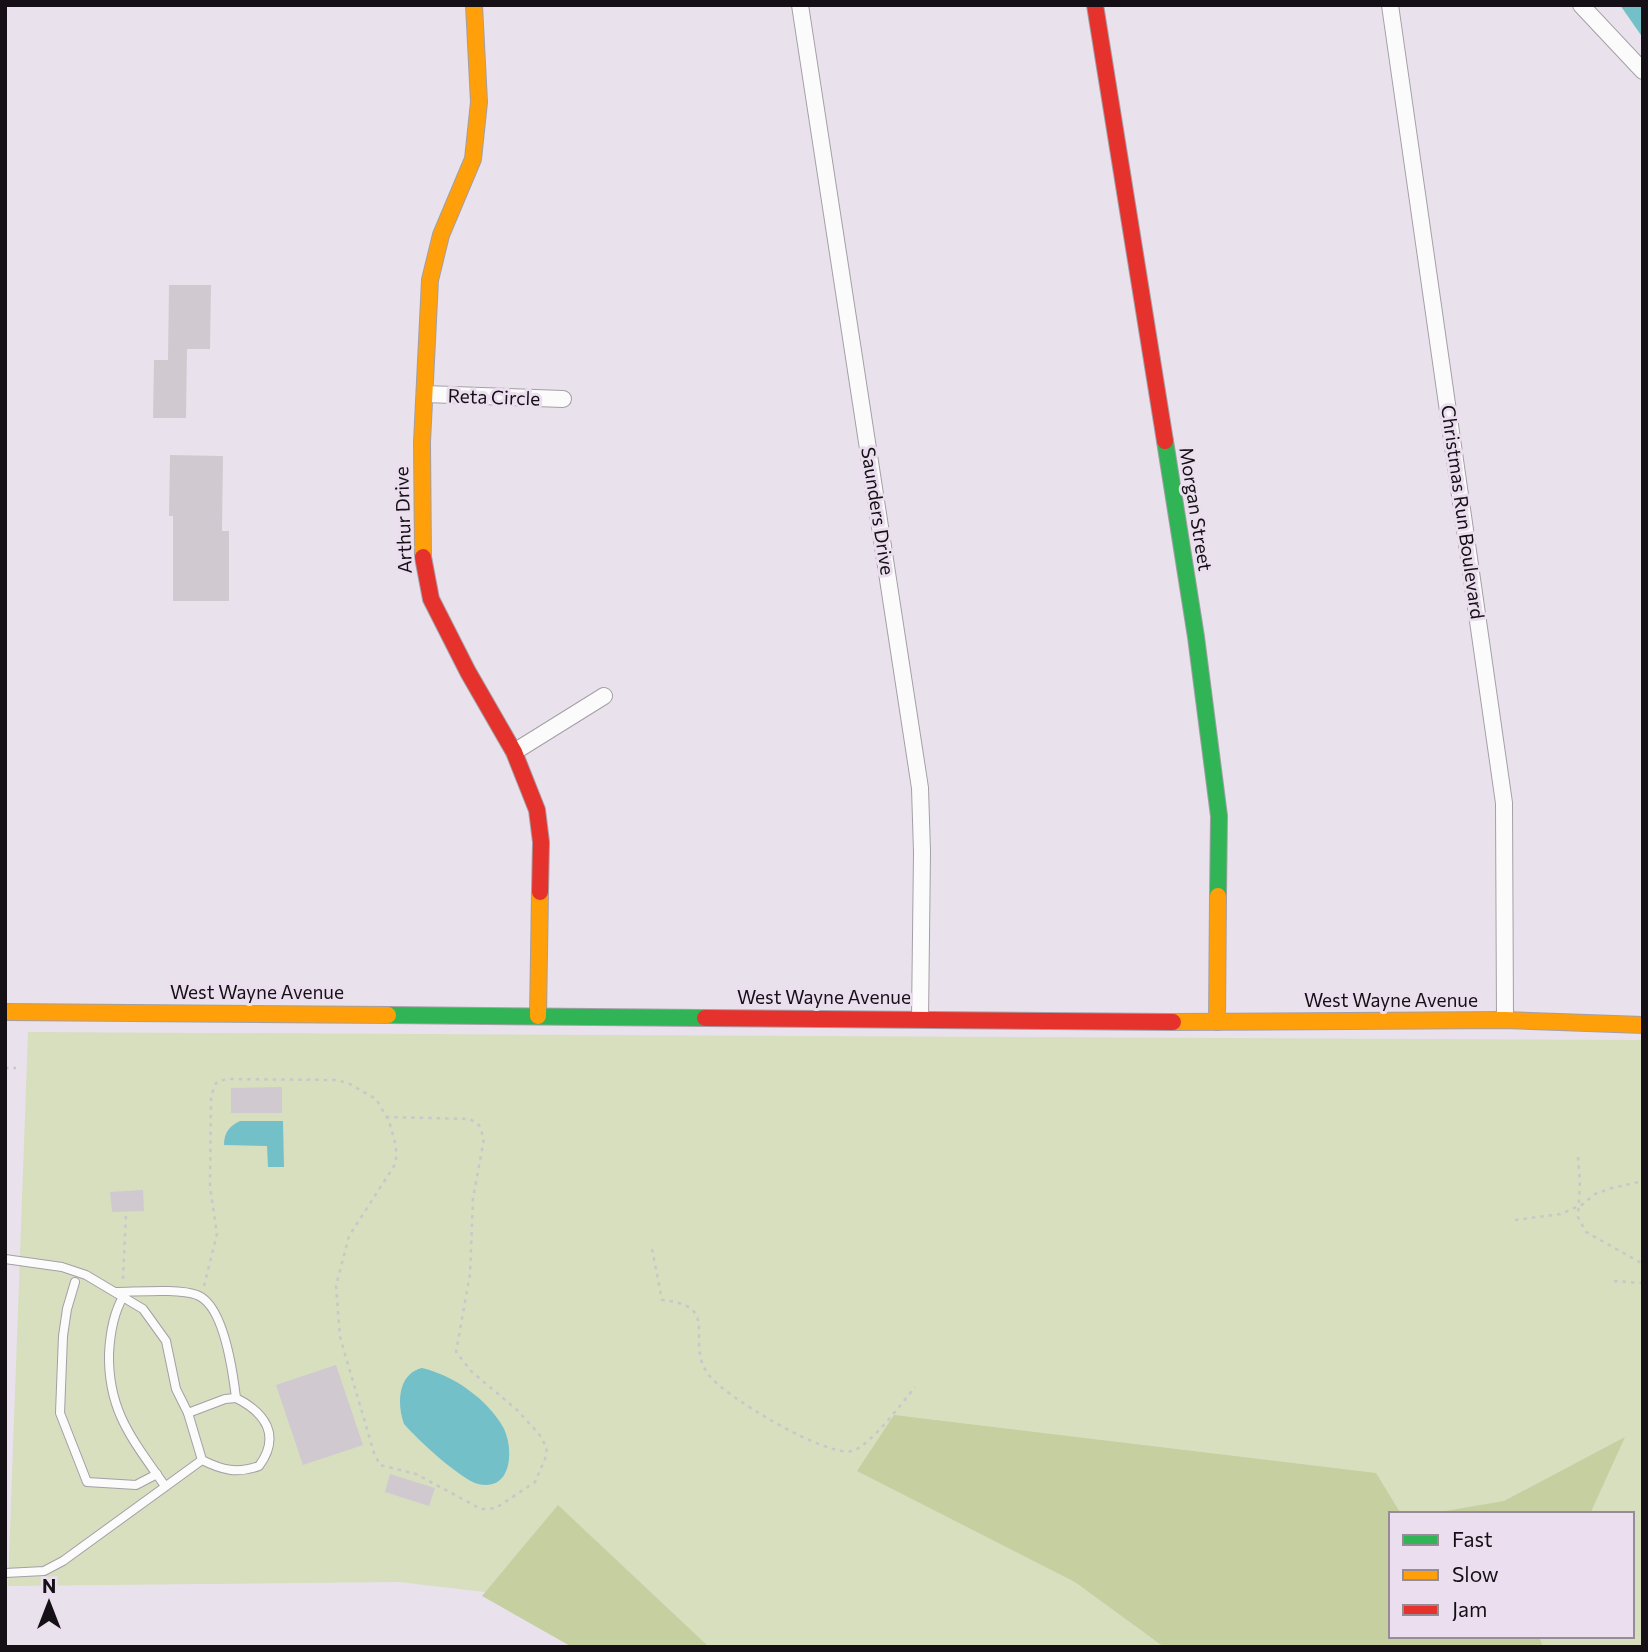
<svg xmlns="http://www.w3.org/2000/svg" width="1648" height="1652" viewBox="0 0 1648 1652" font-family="Commissioner,sans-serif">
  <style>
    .green { fill: #d7dfbf; fill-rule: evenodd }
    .forest { fill: #c5cfa0 }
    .water { fill: #74c0c9 }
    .building { fill: #d0cad0 }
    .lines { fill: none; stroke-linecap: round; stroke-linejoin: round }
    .lane-casing { stroke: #a49fa6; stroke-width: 10 }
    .street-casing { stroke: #a49fa6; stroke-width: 18 }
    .fast-casing { stroke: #a49fa6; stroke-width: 18 }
    .slow-casing { stroke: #a49fa6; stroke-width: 18 }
    .jam-casing { stroke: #a49fa6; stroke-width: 18 }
    .path { stroke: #c9c7c9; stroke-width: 2.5; stroke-dasharray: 3.5 5; stroke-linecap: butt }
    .lane { stroke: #fcfbfc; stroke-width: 8 }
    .street { stroke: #fcfbfc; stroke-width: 16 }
    .fast { stroke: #30b455; stroke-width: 16 }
    .slow { stroke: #ff9f0a; stroke-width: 16 }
    .jam { stroke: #e5322d; stroke-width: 16 }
    .labels { text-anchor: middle; stroke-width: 6; stroke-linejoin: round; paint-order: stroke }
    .street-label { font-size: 19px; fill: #141015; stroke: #ebdfef }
  </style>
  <rect width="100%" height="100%" fill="#e9e2ec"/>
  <path class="green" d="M 28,1032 L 1643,1040 L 1643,1647 L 660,1647 L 578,1603 L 399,1582 L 8,1586 ZM 1391,1514 L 1632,1514 L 1632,1636 L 1391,1636 Z"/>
  <g class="forest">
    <path d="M 894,1415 L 1376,1473 L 1401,1514 L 1391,1514 L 1391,1636 L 1539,1636 L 1543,1647 L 1164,1647 L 1075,1582 L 857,1471 Z"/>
    <path d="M 1625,1437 L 1590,1514 L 1428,1514 L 1504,1501 Z"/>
    <path d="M 558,1505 L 709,1647 L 572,1647 L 482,1596 Z"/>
  </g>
  <g class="water">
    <path d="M 1620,5 L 1643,5 L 1643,38 Z"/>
    <path d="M 240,1121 L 283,1121 L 284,1167 L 268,1167 L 267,1146 L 224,1145 C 224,1133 229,1126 240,1121 Z"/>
    <path d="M 422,1368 C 453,1375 487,1399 503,1427 C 514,1447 513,1492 478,1484 C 460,1479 418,1440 404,1424 C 397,1405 397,1374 422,1368 Z"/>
  </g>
  <g class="building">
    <path d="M 169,285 L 211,285 L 210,349 L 187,349 L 186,418 L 153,418 L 154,360 L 168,360 Z"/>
    <path d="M 170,455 L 223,456 L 222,531 L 229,531 L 229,601 L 173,601 L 173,516 L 169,516 Z"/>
    <path d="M 282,1087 L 282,1113 L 231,1113 L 231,1088 Z"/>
    <path d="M 143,1190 L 144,1211 L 112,1212 L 110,1192 Z"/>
    <path d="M 336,1365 L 363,1445 L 303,1465 L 276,1385 Z"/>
    <path d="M 390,1474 L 435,1488 L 429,1506 L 385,1492 Z"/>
  </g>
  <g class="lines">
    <g class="lane-casing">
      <g id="lane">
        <path d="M 5,1259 L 62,1267 L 86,1275 L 143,1309 L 166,1341 L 176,1389 L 188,1413 L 202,1460 C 222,1470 237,1474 259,1466 C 281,1436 266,1413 236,1398 C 233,1373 224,1305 197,1295 C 180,1288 135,1292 115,1292"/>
        <path d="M 75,1282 L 67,1309 L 63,1336 L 60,1413 L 87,1482 L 136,1485 L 157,1474"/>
        <path d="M 123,1297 C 113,1314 110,1334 109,1354 C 108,1412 133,1440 165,1486"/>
        <path d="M 188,1413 L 225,1399 L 236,1398"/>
        <path d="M 5,1573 L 44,1571 L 63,1561 L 202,1460"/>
      </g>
    </g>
    <g class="street-casing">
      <g id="street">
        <path d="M 800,5 L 920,788 L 922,852 L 920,1019"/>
        <path d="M 1390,5 L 1504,803 L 1505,1020"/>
        <path d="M 1581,5 L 1643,71"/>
        <path d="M 425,394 L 563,399"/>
        <path d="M 514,752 L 604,696"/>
      </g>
    </g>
    <g class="fast-casing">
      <g id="fast">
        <path d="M 1165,441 L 1196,637 L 1219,816 L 1218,896"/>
        <path d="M 388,1015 L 705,1018"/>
      </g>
    </g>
    <g class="slow-casing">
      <g id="slow">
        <path d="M 423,557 L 422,442 L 430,280 L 441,235 L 473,159 L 479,102 L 474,5"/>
        <path d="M 5,1012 L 388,1015"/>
        <path d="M 538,1016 L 540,892"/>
        <path d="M 1173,1022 L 1505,1020 L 1643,1025"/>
        <path d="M 1217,1022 L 1218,896"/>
      </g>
    </g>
    <g class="jam-casing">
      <g id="jam">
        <path d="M 1095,5 L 1165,441"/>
        <path d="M 423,557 L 431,599 L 468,672 L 514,752 L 537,810 L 541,842 L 540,892"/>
        <path d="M 705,1018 L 1173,1022"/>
      </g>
    </g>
    <g class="path">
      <path d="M 5,1068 L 16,1068"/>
      <path d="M 1578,1157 L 1580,1182 L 1578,1217 L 1586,1232 L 1643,1264"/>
      <path d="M 1515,1220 L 1561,1214 L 1583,1204 L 1595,1194 L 1612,1188 L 1643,1181"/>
      <path d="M 652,1249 L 662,1300 C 723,1306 684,1340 708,1374 C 722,1395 827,1458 852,1451 C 870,1446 903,1402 915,1387"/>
      <path d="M 123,1279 L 126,1213"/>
      <path d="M 1614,1281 L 1643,1283"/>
      <path d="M 204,1286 L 217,1234 L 210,1187 L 211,1096 L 216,1083 L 226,1079 L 335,1080 L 348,1083 L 376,1099 L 389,1121 L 396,1146 L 396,1163 L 349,1236 L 336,1286 L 340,1337 L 374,1453 L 380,1465 L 416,1474 L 481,1509 L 496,1508 L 535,1482 L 545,1459 L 547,1448 L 539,1434 L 517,1410 L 471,1371 L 456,1352 L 470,1274 L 473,1198 L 484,1139 L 479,1125 L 470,1119 L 387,1117"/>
    </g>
    <use href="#lane" class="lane"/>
    <use href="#street" class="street"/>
    <use href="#fast" class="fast"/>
    <use href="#slow" class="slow"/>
    <use href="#jam" class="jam"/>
  </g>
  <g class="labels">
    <g class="street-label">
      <text transform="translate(494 397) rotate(2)" y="7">Reta Circle</text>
      <text transform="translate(1196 509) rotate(81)" y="7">Morgan Street</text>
      <text transform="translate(878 511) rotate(81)" y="7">Saunders Drive</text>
      <text transform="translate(1463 512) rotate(82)" y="7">Christmas Run Boulevard</text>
      <text transform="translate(403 520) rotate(-92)" y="7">Arthur Drive</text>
      <text x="257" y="999">West Wayne Avenue</text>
      <text x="824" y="1004">West Wayne Avenue</text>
      <text x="1391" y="1007">West Wayne Avenue</text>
    </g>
  </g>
  <rect width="1648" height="1652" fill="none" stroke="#141015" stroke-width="14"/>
  <rect x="1389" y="1512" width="245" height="126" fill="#ebdfef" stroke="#958c98" stroke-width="2"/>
  <rect x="1403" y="1535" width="35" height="10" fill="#30b455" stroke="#958c98" stroke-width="2"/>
  <text x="1452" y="1547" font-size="21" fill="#141015">Fast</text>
  <rect x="1403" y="1570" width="35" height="10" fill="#ff9f0a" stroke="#958c98" stroke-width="2"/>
  <text x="1452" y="1582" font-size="21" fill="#141015">Slow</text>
  <rect x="1403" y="1605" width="35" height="10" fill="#e5322d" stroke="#958c98" stroke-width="2"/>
  <text x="1452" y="1617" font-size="21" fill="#141015">Jam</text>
  <g transform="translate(49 1603)" stroke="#ebdfef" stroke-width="5" paint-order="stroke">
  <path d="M0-5L12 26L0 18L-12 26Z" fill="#141015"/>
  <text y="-10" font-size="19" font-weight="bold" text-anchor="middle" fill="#141015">N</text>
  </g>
</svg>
